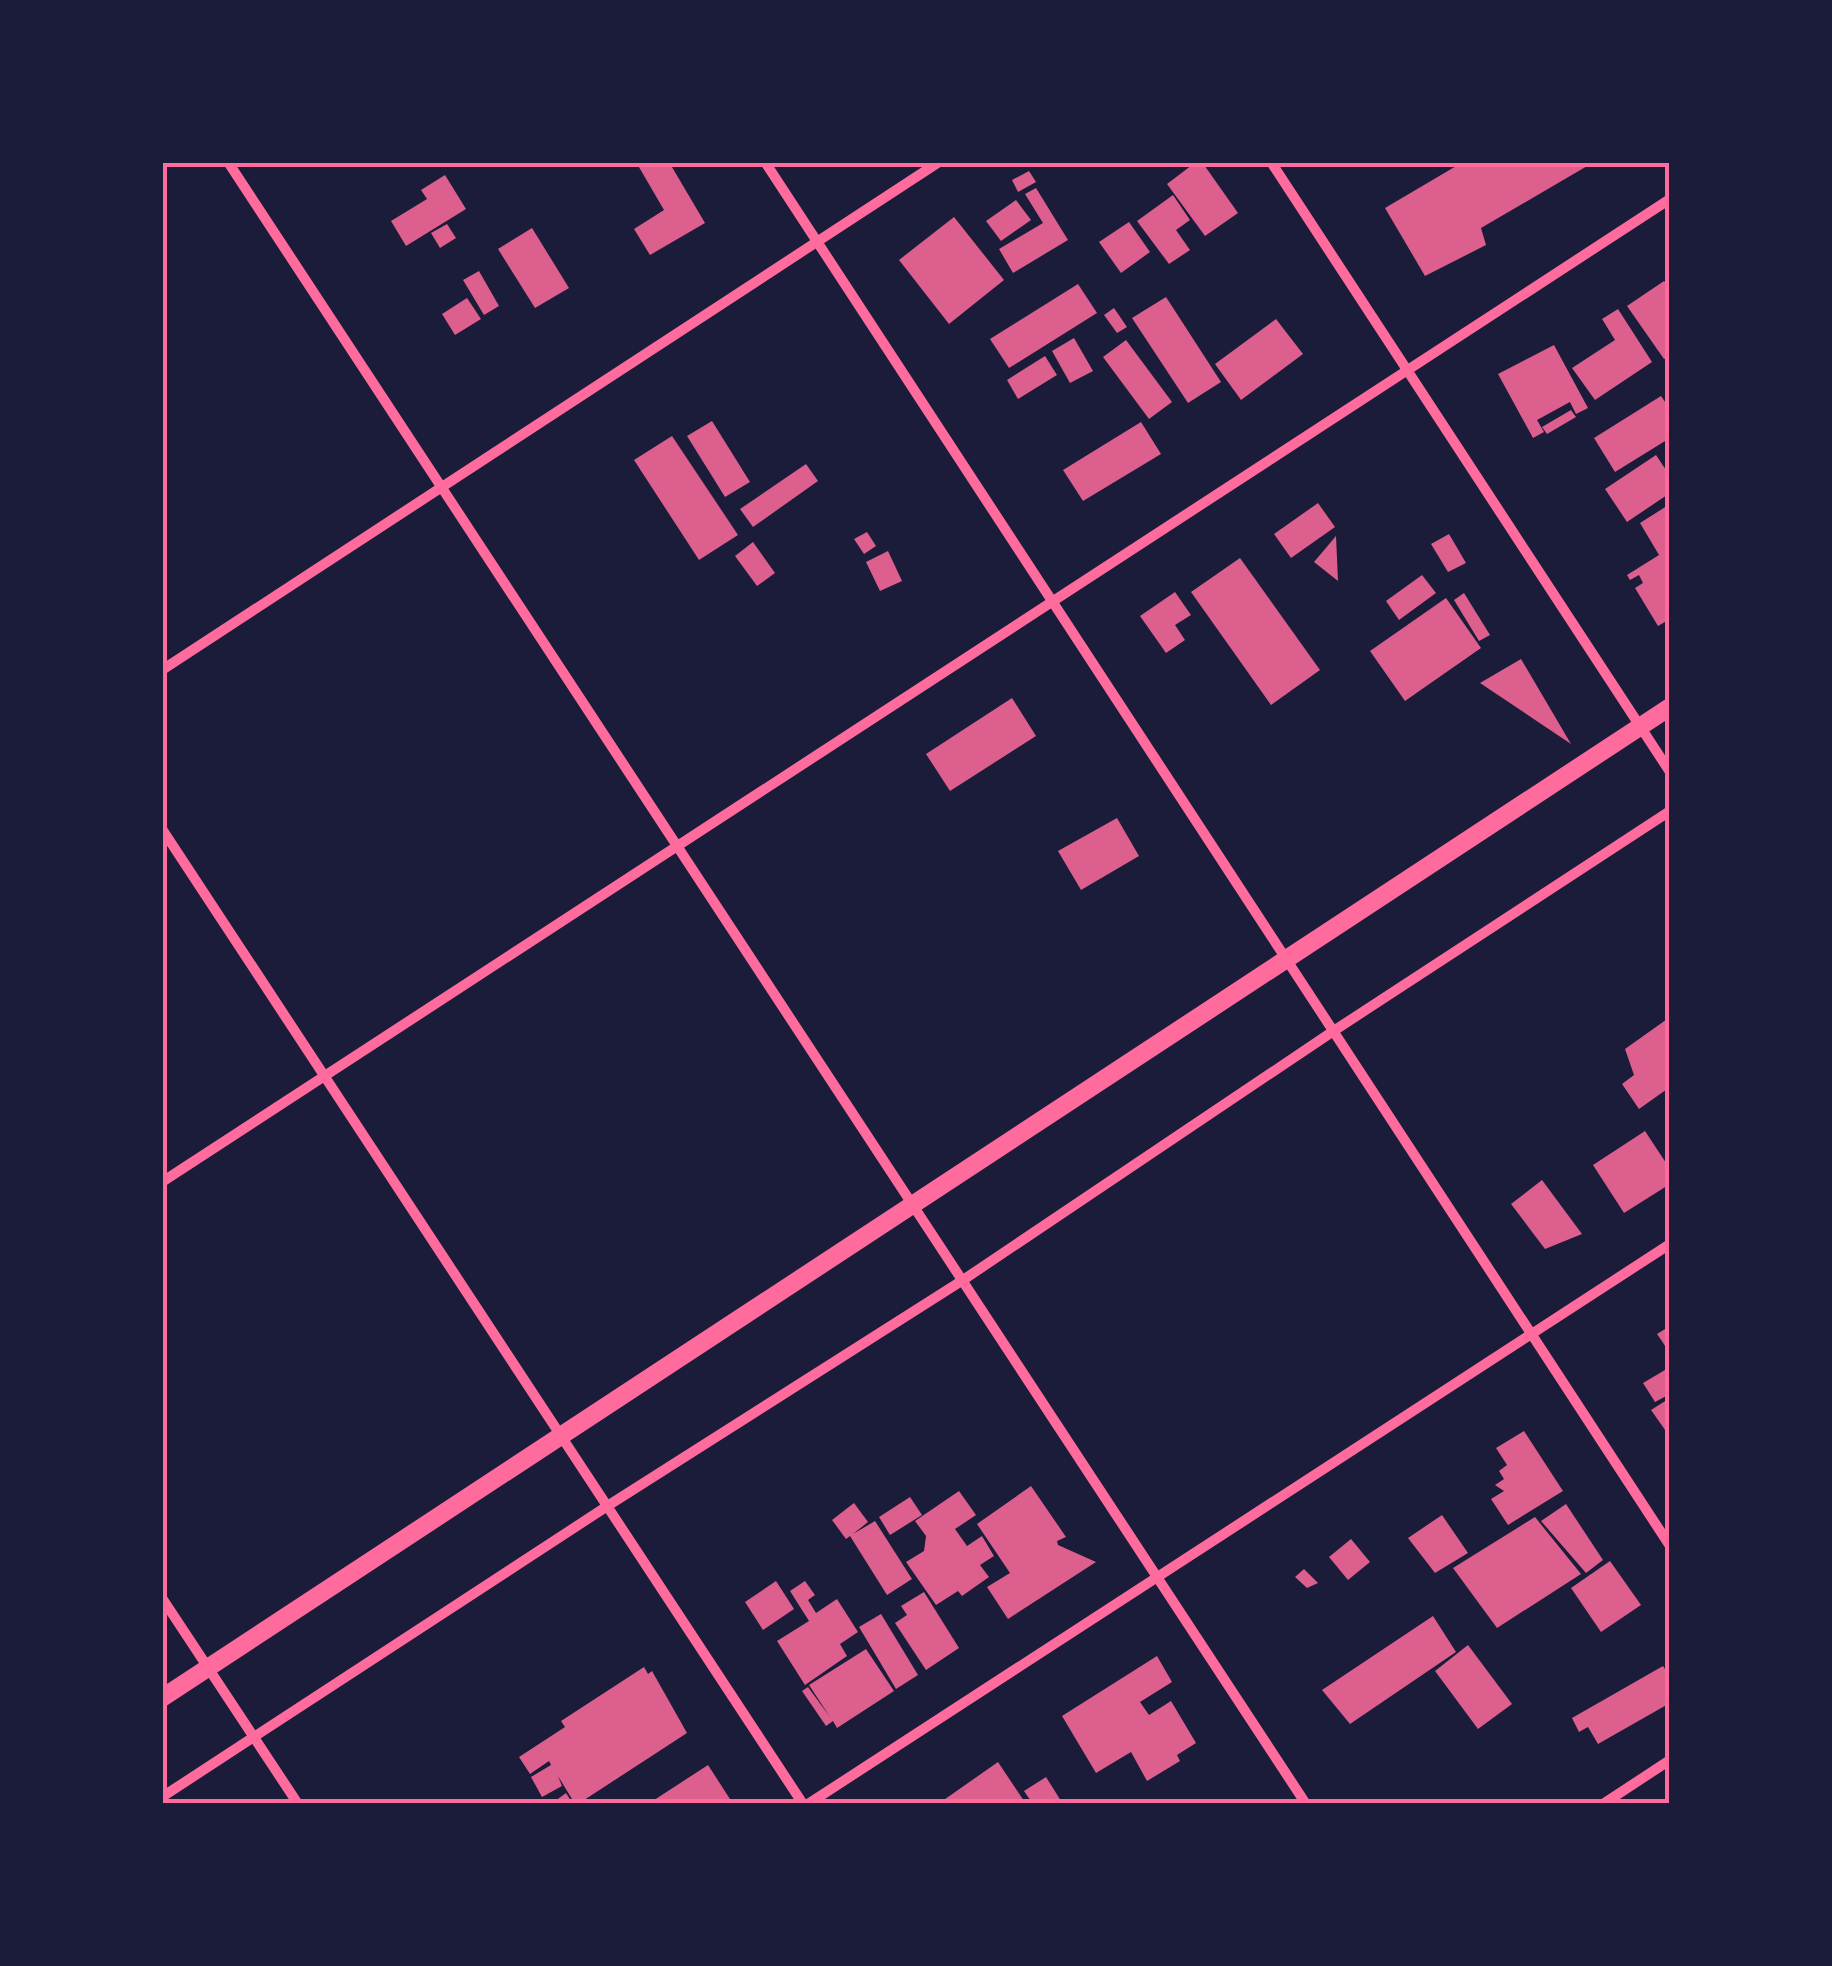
<svg xmlns="http://www.w3.org/2000/svg" width="1832" height="1966" viewBox="0 0 1832 1966" font-family="Overpass,sans-serif">
  <style>
    .building { fill: #dd5f8e }
    .lines { fill: none; stroke-linecap: round; stroke-linejoin: round }
    .minor { stroke: #ff6b9d; stroke-width: 10 }
    .tertiary { stroke: #ff6b9d; stroke-width: 18 }
    .neatline { fill: none; stroke: #ff6b9d; stroke-width: 4 }
  </style>
  <rect width="100%" height="100%" fill="#1b1b3a"/>
  <g class="building">
    <path d="M 636,162 L 669,162 L 705,223 L 650,255 L 634,229 L 664,210 Z"/>
    <path d="M 1196,162 L 1202,162 L 1238,213 L 1205,236 L 1167,184 Z"/>
    <path d="M 1463,162 L 1594,162 L 1481,228 L 1486,245 L 1425,276 L 1385,208 Z"/>
    <path d="M 1029,171 L 1036,182 L 1018,192 L 1012,180 Z"/>
    <path d="M 445,175 L 466,209 L 406,246 L 391,221 L 427,199 L 421,190 Z"/>
    <path d="M 1036,188 L 1068,240 L 1013,273 L 999,249 L 1043,223 L 1025,194 Z"/>
    <path d="M 1173,195 L 1190,220 L 1176,230 L 1190,250 L 1169,264 L 1137,221 Z"/>
    <path d="M 1016,200 L 1031,220 L 1001,241 L 986,221 Z"/>
    <path d="M 954,217 L 1004,280 L 949,324 L 899,260 Z"/>
    <path d="M 1129,222 L 1150,252 L 1121,273 L 1099,242 Z"/>
    <path d="M 447,224 L 456,238 L 440,248 L 431,233 Z"/>
    <path d="M 532,228 L 569,288 L 535,308 L 498,249 Z"/>
    <path d="M 479,271 L 499,306 L 484,315 L 463,280 Z"/>
    <path d="M 1664,281 L 1670,288 L 1670,356 L 1664,359 L 1627,306 Z"/>
    <path d="M 1078,284 L 1097,313 L 1009,368 L 990,339 Z"/>
    <path d="M 1166,297 L 1221,382 L 1188,403 L 1132,318 Z"/>
    <path d="M 467,298 L 481,319 L 455,335 L 442,314 Z"/>
    <path d="M 1114,308 L 1127,327 L 1117,333 L 1104,315 Z"/>
    <path d="M 1618,309 L 1652,362 L 1595,400 L 1572,368 L 1615,340 L 1602,319 Z"/>
    <path d="M 1276,319 L 1303,354 L 1241,400 L 1215,364 Z"/>
    <path d="M 1074,338 L 1093,371 L 1070,383 L 1052,351 Z"/>
    <path d="M 1126,340 L 1172,402 L 1149,419 L 1103,357 Z"/>
    <path d="M 1554,345 L 1588,408 L 1576,414 L 1570,402 L 1537,420 L 1544,432 L 1533,438 L 1498,374 Z"/>
    <path d="M 1045,356 L 1057,375 L 1018,399 L 1007,380 Z"/>
    <path d="M 1661,396 L 1670,409 L 1670,438 L 1615,472 L 1594,438 Z"/>
    <path d="M 1571,410 L 1576,417 L 1547,434 L 1542,427 Z"/>
    <path d="M 712,421 L 750,482 L 725,497 L 687,436 Z"/>
    <path d="M 1141,422 L 1161,454 L 1083,501 L 1063,470 Z"/>
    <path d="M 672,436 L 738,535 L 699,560 L 634,460 Z"/>
    <path d="M 1656,455 L 1670,476 L 1670,493 L 1627,522 L 1605,489 Z"/>
    <path d="M 806,464 L 818,481 L 753,527 L 740,509 Z"/>
    <path d="M 1318,503 L 1335,527 L 1291,558 L 1274,534 Z"/>
    <path d="M 1670,504 L 1670,619 L 1658,626 L 1635,588 L 1643,583 L 1639,575 L 1630,580 L 1627,575 L 1659,555 L 1640,523 Z"/>
    <path d="M 867,532 L 876,546 L 864,554 L 854,539 Z"/>
    <path d="M 1449,534 L 1466,563 L 1448,572 L 1431,544 Z"/>
    <path d="M 1336,536 L 1338,581 L 1314,562 Z"/>
    <path d="M 753,542 L 775,573 L 757,586 L 735,556 Z"/>
    <path d="M 888,551 L 902,581 L 880,591 L 866,562 Z"/>
    <path d="M 1240,558 L 1320,670 L 1271,705 L 1191,592 Z"/>
    <path d="M 1422,575 L 1436,593 L 1399,620 L 1386,601 Z"/>
    <path d="M 1175,592 L 1191,615 L 1175,625 L 1185,640 L 1166,653 L 1140,616 Z"/>
    <path d="M 1464,593 L 1490,635 L 1479,641 L 1454,600 Z"/>
    <path d="M 1446,598 L 1481,648 L 1405,701 L 1370,651 Z"/>
    <path d="M 1521,659 L 1571,744 L 1480,683 Z"/>
    <path d="M 1012,698 L 1036,736 L 950,791 L 926,754 Z"/>
    <path d="M 1117,818 L 1139,856 L 1081,890 L 1058,851 Z"/>
    <path d="M 1670,1017 L 1670,1072 L 1667,1074 L 1670,1087 L 1639,1109 L 1622,1084 L 1634,1075 L 1625,1049 Z"/>
    <path d="M 1645,1131 L 1670,1169 L 1670,1184 L 1624,1213 L 1593,1165 Z"/>
    <path d="M 1542,1180 L 1582,1234 L 1545,1249 L 1511,1204 Z"/>
    <path d="M 1670,1326 L 1670,1353 L 1657,1334 Z"/>
    <path d="M 1670,1367 L 1670,1394 L 1655,1402 L 1643,1383 Z"/>
    <path d="M 1670,1398 L 1670,1437 L 1651,1410 Z"/>
    <path d="M 1524,1431 L 1563,1491 L 1508,1525 L 1491,1499 L 1504,1491 L 1495,1485 L 1504,1479 L 1499,1471 L 1507,1465 L 1496,1448 Z"/>
    <path d="M 1031,1486 L 1066,1537 L 1057,1541 L 1058,1545 L 1096,1562 L 1008,1619 L 987,1587 L 1010,1573 L 977,1524 Z"/>
    <path d="M 959,1491 L 976,1515 L 955,1529 L 967,1546 L 982,1536 L 994,1556 L 980,1565 L 989,1577 L 962,1596 L 958,1591 L 936,1605 L 906,1562 L 924,1551 L 926,1536 L 915,1521 Z"/>
    <path d="M 910,1497 L 922,1515 L 890,1535 L 879,1517 Z"/>
    <path d="M 854,1503 L 868,1522 L 853,1534 L 875,1521 L 912,1579 L 887,1595 L 850,1536 L 846,1539 L 832,1520 Z"/>
    <path d="M 1566,1504 L 1603,1560 L 1586,1573 L 1541,1521 Z"/>
    <path d="M 1442,1515 L 1468,1553 L 1435,1573 L 1408,1538 Z"/>
    <path d="M 1535,1517 L 1581,1574 L 1497,1628 L 1453,1568 Z"/>
    <path d="M 1351,1539 L 1370,1562 L 1348,1580 L 1329,1557 Z"/>
    <path d="M 1610,1561 L 1641,1605 L 1601,1632 L 1571,1588 Z"/>
    <path d="M 1304,1569 L 1318,1583 L 1307,1588 L 1295,1577 Z"/>
    <path d="M 776,1581 L 794,1609 L 763,1630 L 745,1602 Z"/>
    <path d="M 805,1581 L 815,1595 L 808,1600 L 816,1613 L 837,1599 L 858,1632 L 840,1644 L 847,1656 L 805,1685 L 777,1641 L 809,1621 L 790,1591 Z"/>
    <path d="M 924,1592 L 959,1648 L 926,1670 L 895,1623 L 907,1615 L 901,1606 Z"/>
    <path d="M 881,1614 L 918,1675 L 896,1689 L 859,1627 Z"/>
    <path d="M 1433,1616 L 1456,1652 L 1350,1724 L 1322,1690 Z"/>
    <path d="M 1468,1645 L 1512,1704 L 1478,1729 L 1435,1671 Z"/>
    <path d="M 866,1649 L 894,1691 L 837,1728 L 833,1721 L 826,1726 L 802,1691 L 808,1687 L 830,1717 L 809,1685 Z"/>
    <path d="M 1157,1656 L 1172,1682 L 1140,1702 L 1149,1715 L 1171,1701 L 1196,1743 L 1177,1755 L 1180,1761 L 1147,1781 L 1131,1752 L 1096,1773 L 1062,1716 Z"/>
    <path d="M 1663,1666 L 1670,1677 L 1670,1703 L 1598,1744 L 1588,1727 L 1579,1732 L 1572,1718 Z"/>
    <path d="M 644,1667 L 648,1674 L 652,1671 L 687,1733 L 578,1804 L 575,1804 L 558,1776 L 562,1786 L 542,1797 L 531,1777 L 551,1765 L 549,1761 L 530,1774 L 519,1757 L 565,1727 L 561,1721 Z"/>
    <path d="M 998,1762 L 1024,1801 L 1020,1804 L 938,1804 Z"/>
    <path d="M 708,1765 L 730,1799 L 723,1804 L 648,1804 Z"/>
    <path d="M 1046,1777 L 1063,1804 L 1033,1804 L 1024,1791 Z"/>
    <path d="M 566,1793 L 573,1804 L 551,1804 Z"/>
  </g>
  <g class="lines">
    <g class="minor">
      <path d="M 228,162 L 1306,1804"/>
      <path d="M 765,162 L 1670,1546"/>
      <path d="M 1271,162 L 1670,772"/>
      <path d="M 162,670 L 939,162"/>
      <path d="M 162,829 L 803,1804"/>
      <path d="M 162,1182 L 1670,199"/>
      <path d="M 162,1598 L 298,1804"/>
      <path d="M 162,1797 L 609,1505 L 963,1280 L 1332,1032 L 1670,811"/>
      <path d="M 808,1804 L 1670,1244"/>
      <path d="M 1603,1804 L 1670,1760"/>
    </g>
    <path class="tertiary" d="M 162,1698 L 1670,707"/>
  </g>
  <rect width="1832" height="1966" fill="none" stroke="#1b1b3a" stroke-width="330"/>
  <rect x="165" y="165" width="1502" height="1636" class="neatline"/>
</svg>
